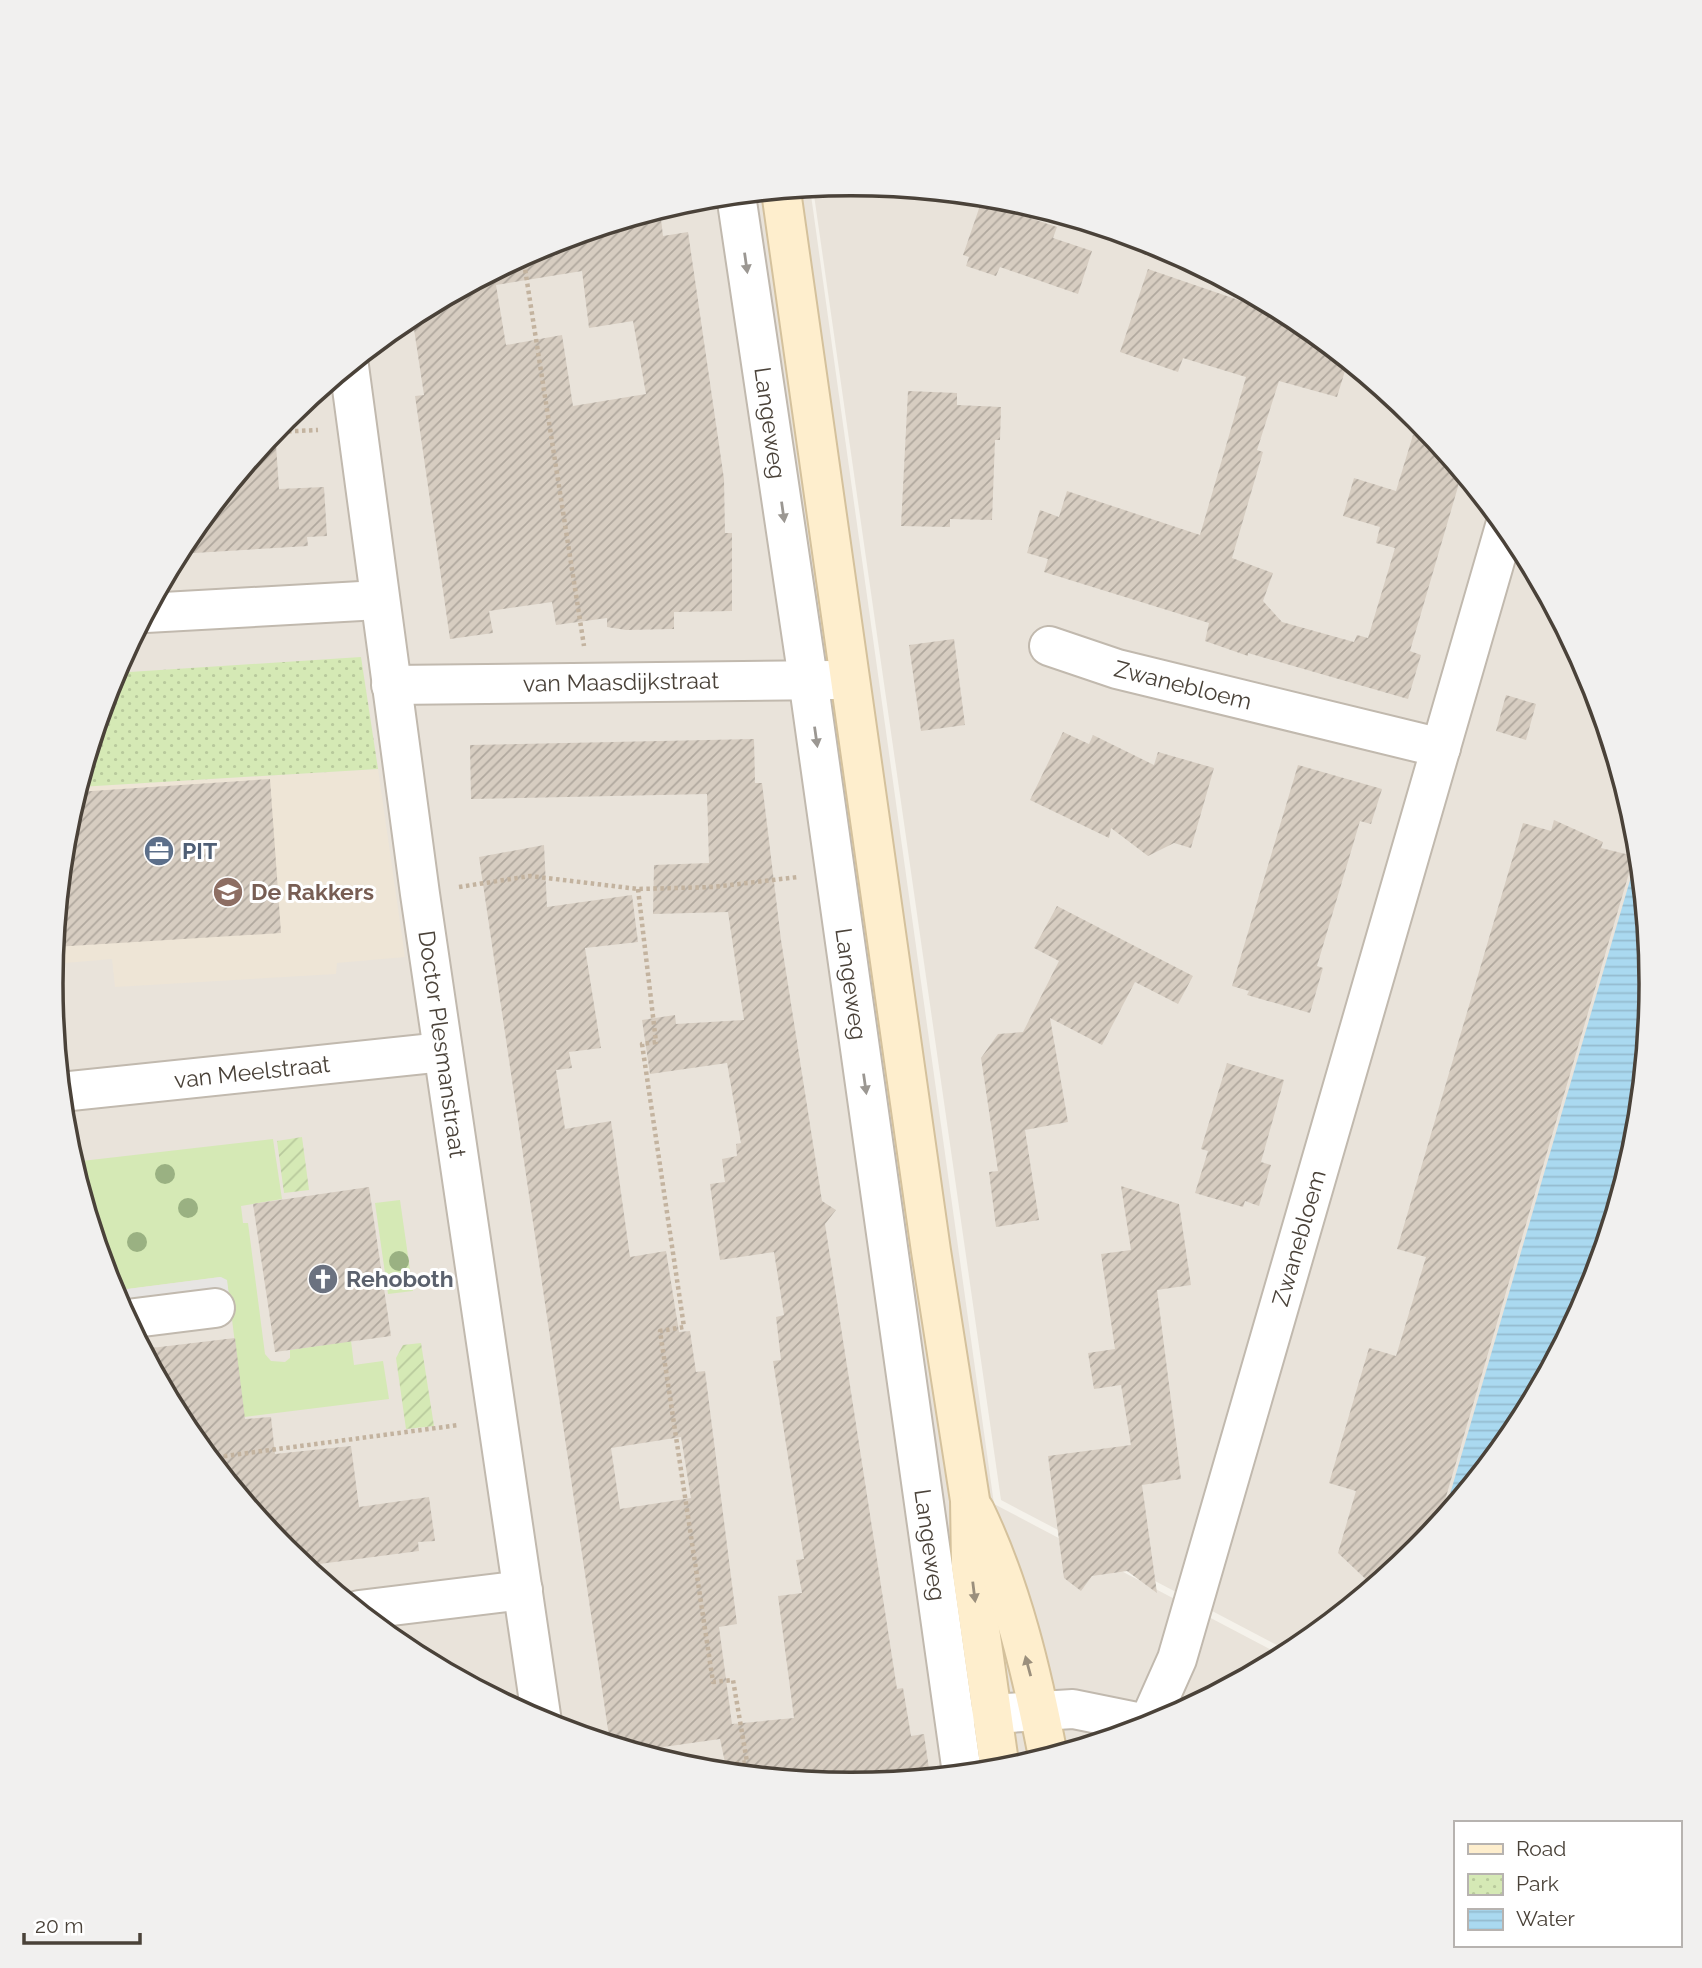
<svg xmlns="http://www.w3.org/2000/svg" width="1702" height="1968" viewBox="0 0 1702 1968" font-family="Raleway,sans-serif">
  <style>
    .residential { fill: #e9e3da }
    .education { fill: #eee5d6 }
    .grass { fill: #d5e9b5 }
    .park { fill: url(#park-dots) }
    .garden { fill: url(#garden-furrows) }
    .parking { fill: #e7e5e3 }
    .water { fill: url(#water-rules) }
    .building { fill: url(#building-hatch); fill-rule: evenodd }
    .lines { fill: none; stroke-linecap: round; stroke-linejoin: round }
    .minor-casing { stroke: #c1b9ae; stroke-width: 42 }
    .secondary-casing { stroke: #d4c19c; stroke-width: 42 }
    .path { stroke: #c3b39f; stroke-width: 4.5; stroke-dasharray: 3.5 3.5; stroke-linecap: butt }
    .minor { stroke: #fff; stroke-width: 38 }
    .secondary { stroke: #feeecd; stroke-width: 38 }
    .tree { fill: #9ab182 }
    .oneway { fill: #9b9792 }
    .oneway2 { fill: #9b8f7c }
    .labels { text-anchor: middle; stroke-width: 6; stroke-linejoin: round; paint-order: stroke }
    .street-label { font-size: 23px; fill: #4a4239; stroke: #fff }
    .service-label { font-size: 23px; font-weight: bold; fill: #4e5e75; stroke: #fff; text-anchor: start }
    .education-label { font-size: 23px; font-weight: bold; fill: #785e54; stroke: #fff; text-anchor: start }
    .worship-label { font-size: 23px; font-weight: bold; fill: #5b616d; stroke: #fff; text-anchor: start }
    .rim { fill: none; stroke: #4a4239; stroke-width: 3.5 }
  </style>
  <defs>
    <pattern id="park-dots" width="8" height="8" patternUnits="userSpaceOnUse" patternTransform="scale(1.75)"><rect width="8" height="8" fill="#d5e9b5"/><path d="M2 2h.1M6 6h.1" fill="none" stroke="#b8c99c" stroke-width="1.8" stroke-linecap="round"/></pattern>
    <pattern id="garden-furrows" width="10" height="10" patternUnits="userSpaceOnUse" patternTransform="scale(1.75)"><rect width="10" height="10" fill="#d5e9b5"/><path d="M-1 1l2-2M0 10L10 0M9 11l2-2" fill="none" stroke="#b8c99c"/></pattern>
    <pattern id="water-rules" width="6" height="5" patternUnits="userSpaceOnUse" patternTransform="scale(1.75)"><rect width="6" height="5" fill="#aad9f0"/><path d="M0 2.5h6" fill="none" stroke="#94bbcf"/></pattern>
    <pattern id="building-hatch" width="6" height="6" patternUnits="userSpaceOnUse" patternTransform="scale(1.75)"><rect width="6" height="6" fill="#d7cdc1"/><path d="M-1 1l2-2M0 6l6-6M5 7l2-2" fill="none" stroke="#b0a89e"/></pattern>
  </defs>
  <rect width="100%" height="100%" fill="#f5f2eb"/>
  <g class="residential">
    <path d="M 851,184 L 1008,199 L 1158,245 L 1296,319 L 1417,418 L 1517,540 L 1590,678 L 1636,828 L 1651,984 L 1636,1141 L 1590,1291 L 1516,1429 L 1417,1550 L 1290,1652 L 1001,1500 L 813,188 Z"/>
    <path d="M 810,188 L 994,1504 L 1283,1656 L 1157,1723 L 1007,1769 L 851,1784 L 694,1769 L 544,1723 L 406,1649 L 285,1550 L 185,1428 L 112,1290 L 66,1140 L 51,984 L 66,827 L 112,677 L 186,539 L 285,418 L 407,318 L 545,245 L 695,199 Z"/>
  </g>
  <path class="education" d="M 378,769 L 405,957 L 337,963 L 336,974 L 115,987 L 112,959 L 53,964 L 66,827 L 79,787 Z"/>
  <g class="grass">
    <path d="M 273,1139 L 282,1199 L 241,1206 L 243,1223 L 248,1223 L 265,1354 L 271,1361 L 285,1362 L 290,1358 L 290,1350 L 351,1341 L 354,1365 L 383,1361 L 389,1399 L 244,1417 L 229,1295 L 220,1277 L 112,1291 L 73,1162 Z"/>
    <path d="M 400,1200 L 413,1291 L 388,1294 L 375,1203 Z"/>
  </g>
  <path class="park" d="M 361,657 L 378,769 L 79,787 L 114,673 Z"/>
  <g class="garden">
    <path d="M 302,1137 L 309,1190 L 284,1193 L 277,1141 Z"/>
    <path d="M 421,1343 L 434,1426 L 406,1429 L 396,1358 L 403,1345 Z"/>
  </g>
  <path class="parking" d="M 221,1277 L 227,1280 L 229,1295 L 121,1308 L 112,1291 Z"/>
  <path class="water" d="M 1638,853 L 1651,984 L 1636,1141 L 1590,1291 L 1516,1429 L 1443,1518 Z"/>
  <g class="building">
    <path d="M 983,197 L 1020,207 L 1018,214 L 1057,227 L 1053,238 L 1092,251 L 1078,294 L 1000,267 L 996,276 L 966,266 L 969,257 L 963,255 Z"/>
    <path d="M 660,210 L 663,236 L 688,232 L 724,479 L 725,533 L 732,533 L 732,611 L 674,612 L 674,629 L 626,630 L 607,627 L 607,618 L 556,625 L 552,602 L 489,611 L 493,633 L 450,639 L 415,396 L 424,395 L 412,316 L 545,245 ZM 582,271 L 589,328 L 633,321 L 646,394 L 573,406 L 562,335 L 506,345 L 496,285 Z"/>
    <path d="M 1148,269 L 1250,304 L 1253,296 L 1296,319 L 1348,361 L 1337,397 L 1279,381 L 1257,450 L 1263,452 L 1232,558 L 1273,573 L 1263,601 L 1282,622 L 1354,642 L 1357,635 L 1368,638 L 1395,548 L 1376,543 L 1380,527 L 1343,516 L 1354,478 L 1396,491 L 1413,435 L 1436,441 L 1462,473 L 1410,651 L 1421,655 L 1408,699 L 1248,653 L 1248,656 L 1205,641 L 1209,623 L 1044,572 L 1048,559 L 1027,553 L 1040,510 L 1059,517 L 1067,491 L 1200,535 L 1246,377 L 1183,358 L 1178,372 L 1120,352 Z"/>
    <path d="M 908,391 L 957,393 L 957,405 L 1001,407 L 1000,440 L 995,440 L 992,520 L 950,519 L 950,527 L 901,526 Z"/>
    <path d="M 275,430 L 279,489 L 324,487 L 327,536 L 307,537 L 308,546 L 178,554 L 186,539 Z"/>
    <path d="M 954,639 L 965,725 L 921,731 L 909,645 Z"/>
    <path d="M 1506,695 L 1536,704 L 1526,740 L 1496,731 Z"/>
    <path d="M 1063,732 L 1089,744 L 1093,735 L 1154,765 L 1158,752 L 1214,768 L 1191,848 L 1174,843 L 1148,856 L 1111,828 L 1109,838 L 1030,800 Z"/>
    <path d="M 754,739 L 755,783 L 762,783 L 781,940 L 822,1201 L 836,1210 L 825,1224 L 897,1689 L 903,1688 L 911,1736 L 924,1734 L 930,1776 L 872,1782 L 872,1777 L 843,1781 L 843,1776 L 800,1779 L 727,1772 L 720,1739 L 656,1748 L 657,1757 L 610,1743 L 479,857 L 544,845 L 547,907 L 632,895 L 638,942 L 585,948 L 601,1048 L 569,1052 L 572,1068 L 556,1070 L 565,1129 L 611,1121 L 630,1257 L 666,1251 L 679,1332 L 690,1331 L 696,1372 L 705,1371 L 737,1624 L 719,1627 L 732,1724 L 794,1718 L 778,1596 L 802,1593 L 796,1560 L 804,1559 L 773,1361 L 781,1360 L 776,1317 L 784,1315 L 774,1252 L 720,1260 L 710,1184 L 725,1182 L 722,1159 L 737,1156 L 736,1144 L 741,1143 L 727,1063 L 650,1074 L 642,1020 L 675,1015 L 676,1024 L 744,1020 L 728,912 L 653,914 L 654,865 L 709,863 L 707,794 L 471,799 L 470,745 ZM 681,1437 L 691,1498 L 620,1509 L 611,1448 Z"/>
    <path d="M 1298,765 L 1382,789 L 1371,824 L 1360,821 L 1317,966 L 1323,968 L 1310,1013 L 1247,995 L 1249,991 L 1232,986 Z"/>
    <path d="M 270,779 L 281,933 L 54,947 L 66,827 L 77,792 Z"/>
    <path d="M 1554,820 L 1603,842 L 1601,848 L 1634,856 L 1438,1524 L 1417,1550 L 1373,1586 L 1338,1553 L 1356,1491 L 1329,1483 L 1369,1348 L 1396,1356 L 1426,1257 L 1397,1249 L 1523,823 L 1551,831 Z"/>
    <path d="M 1057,906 L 1193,976 L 1178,1004 L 1135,982 L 1102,1045 L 1050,1018 L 1068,1122 L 1025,1130 L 1039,1220 L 996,1227 L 989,1172 L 998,1171 L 981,1058 L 998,1034 L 1023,1032 L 1059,961 L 1034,948 Z"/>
    <path d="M 1227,1063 L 1284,1080 L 1261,1162 L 1271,1165 L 1259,1206 L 1245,1201 L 1243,1207 L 1195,1193 L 1208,1151 L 1201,1149 Z"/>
    <path d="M 1121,1186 L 1179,1204 L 1191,1285 L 1157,1290 L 1181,1479 L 1142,1485 L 1157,1593 L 1127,1571 L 1092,1576 L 1081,1591 L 1064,1578 L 1048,1456 L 1131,1445 L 1121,1385 L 1094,1389 L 1088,1353 L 1115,1349 L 1101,1254 L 1131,1250 Z"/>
    <path d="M 369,1187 L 391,1336 L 275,1352 L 253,1204 Z"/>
    <path d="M 235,1338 L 245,1419 L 271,1417 L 275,1454 L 351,1446 L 359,1507 L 429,1497 L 435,1541 L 418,1542 L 419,1551 L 304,1566 L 285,1550 L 186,1429 L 143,1349 Z"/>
  </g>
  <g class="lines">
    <g class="minor-casing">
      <g id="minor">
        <path d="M 736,195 L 808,679 L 962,1773"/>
        <path d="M 349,366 L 420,894 L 542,1722"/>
        <path d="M 146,613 L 379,600"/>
        <path d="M 1049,646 L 1117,669 L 1441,748"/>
        <path d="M 391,685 L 833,680"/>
        <path d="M 61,1092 L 443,1052"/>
        <path d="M 127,1319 L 215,1308"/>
        <path d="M 359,1610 L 523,1590"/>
        <path d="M 991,1714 L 1073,1709 L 1152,1725"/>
        <path d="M 1148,1724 L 1177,1659 L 1505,526"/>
      </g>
    </g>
    <g class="secondary-casing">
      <g id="secondary">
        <path d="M 781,191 L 931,1251 L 970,1500 L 971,1566 L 1000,1770"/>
        <path d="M 975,1511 C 1012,1588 1032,1673 1048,1756"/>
      </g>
    </g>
    <g class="path">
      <path d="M 523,256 L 584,646"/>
      <path d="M 274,432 L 318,430"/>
      <path d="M 459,887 L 530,876 L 638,889 L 713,887 L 798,877"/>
      <path d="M 638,889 L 656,1042 L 642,1044 L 684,1327 L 660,1331 L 713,1682 L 733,1680 L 747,1762 L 701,1769"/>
      <path d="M 210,1458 L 459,1425"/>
    </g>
    <use href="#minor" class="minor"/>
    <use href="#secondary" class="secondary"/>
  </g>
  <g class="tree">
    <circle cx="165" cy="1174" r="10"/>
    <circle cx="188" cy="1208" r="10"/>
    <circle cx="137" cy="1242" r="10"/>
    <circle cx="399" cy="1261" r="10"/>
  </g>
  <defs><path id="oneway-solid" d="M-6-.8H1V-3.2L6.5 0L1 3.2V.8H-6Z" transform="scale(1.75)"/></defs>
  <g class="oneway">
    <use href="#oneway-solid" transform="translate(746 263) rotate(82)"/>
    <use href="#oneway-solid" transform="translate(783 512) rotate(82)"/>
    <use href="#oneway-solid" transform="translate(816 737) rotate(82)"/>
    <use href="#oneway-solid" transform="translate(865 1084) rotate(82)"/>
  </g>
  <g class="oneway2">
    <use href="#oneway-solid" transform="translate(974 1592) rotate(83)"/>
    <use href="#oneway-solid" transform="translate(1028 1666) rotate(-105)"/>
  </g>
  <defs>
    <g id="office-disc" transform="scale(1.575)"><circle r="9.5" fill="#5c6f8a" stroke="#fff"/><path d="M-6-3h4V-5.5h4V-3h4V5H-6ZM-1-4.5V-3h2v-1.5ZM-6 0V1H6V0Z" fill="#fff"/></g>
    <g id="school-disc" transform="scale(1.575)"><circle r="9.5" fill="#8d6e63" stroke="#fff"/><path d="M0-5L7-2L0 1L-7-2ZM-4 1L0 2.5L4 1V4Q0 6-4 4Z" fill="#fff"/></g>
    <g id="church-disc" transform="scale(1.575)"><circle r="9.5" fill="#6b7280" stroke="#fff"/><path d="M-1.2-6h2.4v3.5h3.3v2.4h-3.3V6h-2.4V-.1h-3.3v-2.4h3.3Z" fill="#fff"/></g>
  </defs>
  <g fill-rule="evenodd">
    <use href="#office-disc" x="159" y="851"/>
    <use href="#school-disc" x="228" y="892"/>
    <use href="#church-disc" x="323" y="1279"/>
  </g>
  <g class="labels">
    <g class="street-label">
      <text transform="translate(770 423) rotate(82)" y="8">Langeweg</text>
      <text transform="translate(621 682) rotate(-1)" y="8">van Maasdijkstraat</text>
      <text transform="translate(1183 685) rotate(14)" y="8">Zwanebloem</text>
      <text transform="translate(851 984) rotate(82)" y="8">Langeweg</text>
      <text transform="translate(442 1044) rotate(82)" y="8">Doctor Plesmanstraat</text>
      <text transform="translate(252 1072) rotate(-6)" y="8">van Meelstraat</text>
      <text transform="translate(1299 1238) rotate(-74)" y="8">Zwanebloem</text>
      <text transform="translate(930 1545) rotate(82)" y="8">Langeweg</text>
    </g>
    <g class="service-label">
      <text x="182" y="859">PIT</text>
    </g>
    <g class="education-label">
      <text x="251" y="900">De Rakkers</text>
    </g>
    <g class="worship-label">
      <text x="346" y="1287">Rehoboth</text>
    </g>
  </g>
  <path d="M0 0H1702V1968H0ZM63 984a788 788 0 1 1 1576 0a788 788 0 1 1-1576 0Z" fill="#f1f0ef" fill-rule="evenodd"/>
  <path class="rim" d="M63 984a788 788 0 1 1 1576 0a788 788 0 1 1-1576 0Z"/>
  <rect x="1454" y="1821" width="228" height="126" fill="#ffffff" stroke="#b7b3b0" stroke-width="2"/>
  <rect x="1468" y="1844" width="35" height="10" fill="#feeecd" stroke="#b7b3b0" stroke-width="2"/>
  <text x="1516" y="1856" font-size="21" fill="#4a4239">Road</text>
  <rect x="1468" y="1874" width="35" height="21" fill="url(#park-dots)" stroke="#b7b3b0" stroke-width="2"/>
  <text x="1516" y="1891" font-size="21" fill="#4a4239">Park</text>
  <rect x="1468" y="1909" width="35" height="21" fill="url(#water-rules)" stroke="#b7b3b0" stroke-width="2"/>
  <text x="1516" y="1926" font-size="21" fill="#4a4239">Water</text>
  <path d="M24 1933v10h116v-10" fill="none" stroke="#4a4239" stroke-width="3.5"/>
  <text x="35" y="1933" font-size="21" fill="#4a4239" stroke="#ffffff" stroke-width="5" paint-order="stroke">20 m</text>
</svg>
